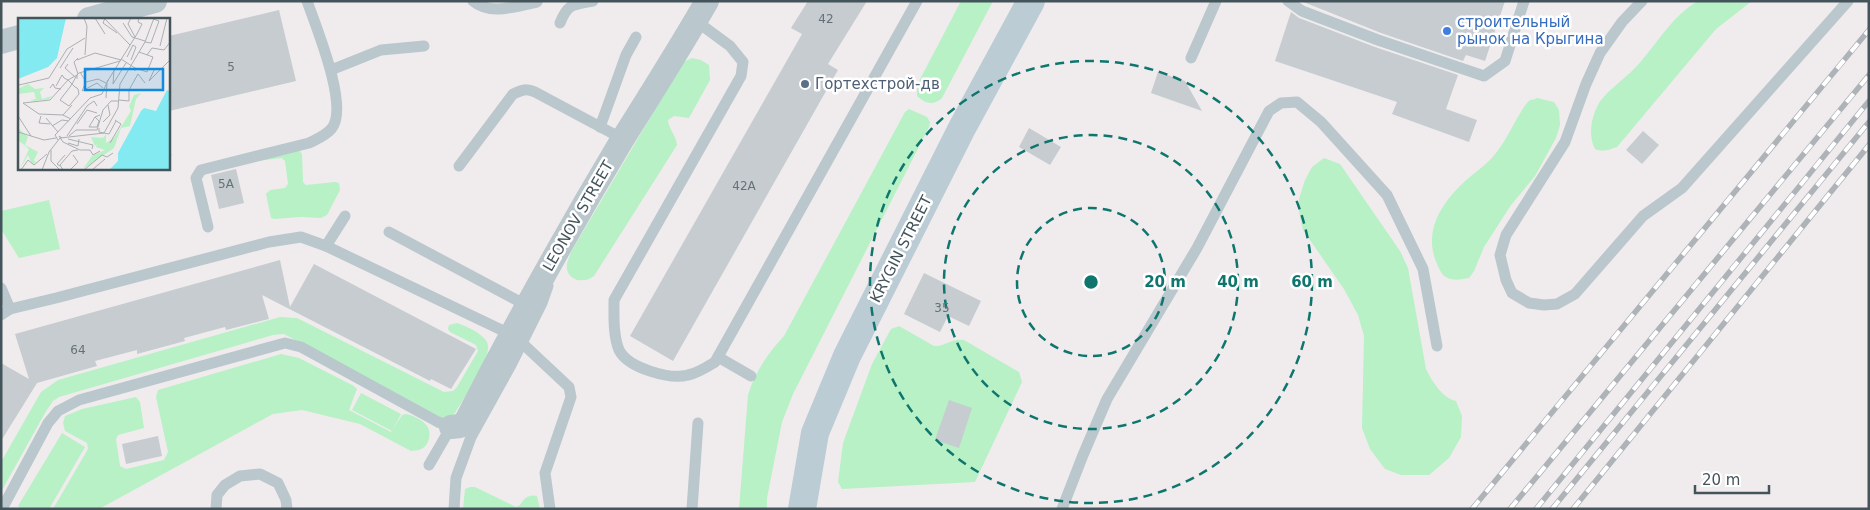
<svg xmlns="http://www.w3.org/2000/svg" width="1870" height="510" viewBox="0 0 1870 510" font-family="'DejaVu Sans',sans-serif">
  <style>
    .green { fill: #b7f1c5 }
    .building { fill: #c6ccd0 }
    .lines { fill: none; stroke-linecap: round; stroke-linejoin: round }
    .service { stroke: #bac7cd; stroke-width: 11 }
    .minor { stroke: #bac7cd; stroke-width: 24 }
    .secondary { stroke: #bcccd5; stroke-width: 28 }
    .rail-casing { stroke: #aeb3b8; stroke-width: 5.5 }
    .rail { stroke: #fff; stroke-width: 4; stroke-dasharray: 11; stroke-linecap: butt }
    .ring { fill: none; stroke: #0f766e; stroke-width: 2.5; stroke-dasharray: 9 6 }
    .shop-dot { fill: #3f7fe0; stroke: #fff; stroke-width: 2 }
    .service-dot { fill: #5c6f8a; stroke: #fff; stroke-width: 2 }
    .labels { text-anchor: middle; stroke-width: 5; stroke-linejoin: round; paint-order: stroke }
    .number-label { font-size: 12px; fill: #647278 }
    .shop-label { font-size: 15px; fill: #366cbe; stroke: #fff; text-anchor: start }
    .service-label { font-size: 15px; fill: #4e5e75; stroke: #fff; text-anchor: start }
    .street-label { font-size: 15px; fill: #44545b; stroke: #fff }
    .inset-river { fill: none; stroke: #82eaf0; stroke-width: 2.5 }
    .inset-road { fill: none; stroke: #abafb3; stroke-width: 1 }
    .view { fill: #128ae0; fill-opacity: 0.15; stroke: #128ae0; stroke-width: 2.5 }
    .inset-edge { fill: none; stroke: #44545b; stroke-width: 2.5 }
    .centre { fill: #0f766e; stroke: #fff; stroke-width: 2.5 }
    .ring-label { font-size: 15px; text-anchor: middle; font-weight: bold; fill: #0f766e; stroke: #fff; stroke-width: 5; stroke-linejoin: round; paint-order: stroke }
  </style>
  <rect width="100%" height="100%" fill="#f0eced"/>
  <g class="green">
    <path d="M 961,1 L 993,1 L 942,98 C 933,106 926,104 917,96 L 917,85 Z"/>
    <path d="M 1698,1 L 1752,1 L 1716,29 L 1617,147 C 1609,150 1603,152 1595,149 C 1588,136 1591,118 1598,105 C 1604,93 1627,77 1637,66 C 1656,45 1672,16 1698,1 Z"/>
    <path d="M 692,58 L 701,60 L 709,65 L 710,80 L 689,118 L 674,116 L 668,120 C 669,130 676,135 677,145 L 594,276 C 586,283 569,282 567,269 C 566,263 569,258 571,252 L 683,62 Z"/>
    <path d="M 1537,98 L 1554,102 L 1559,110 L 1560,125 L 1556,138 L 1535,176 L 1511,205 L 1484,247 L 1474,271 L 1469,278 C 1459,280 1447,282 1441,272 C 1422,239 1435,211 1460,186 C 1475,171 1489,165 1501,146 C 1508,137 1522,106 1530,100 C 1531,100 1536,99 1537,98 Z"/>
    <path d="M 909,109 L 927,117 L 930,122 L 929,127 L 793,394 L 782,422 L 767,498 L 767,509 L 739,509 L 748,395 C 755,372 768,353 784,336 L 905,112 Z"/>
    <path d="M 299,150 L 302,154 L 303,182 L 306,185 L 335,182 L 339,183 L 340,190 L 327,215 L 321,218 L 301,217 L 274,219 L 271,218 L 266,194 L 270,190 L 285,188 L 288,184 L 285,161 L 282,158 L 257,161 Z"/>
    <path d="M 1324,158 L 1340,164 L 1400,251 L 1408,268 L 1426,369 C 1432,381 1442,398 1456,401 L 1462,416 L 1461,437 L 1449,458 L 1429,475 L 1401,475 L 1385,469 L 1370,449 L 1362,428 L 1364,336 L 1358,315 L 1344,289 L 1303,230 L 1299,212 L 1299,199 L 1305,180 L 1312,167 Z"/>
    <path d="M 49,200 L 60,249 L 19,258 L 1,229 L 1,211 Z"/>
    <path d="M 280,317 L 297,318 L 444,392 L 453,391 L 457,387 L 478,351 L 476,345 L 450,332 L 448,329 L 449,325 L 457,323 C 466,326 482,333 487,342 C 494,357 463,399 455,413 L 449,418 L 443,419 L 284,334 L 273,335 L 59,397 L 53,401 L 45,413 L 1,492 L 1,462 L 41,392 L 58,380 Z"/>
    <path d="M 899,326 L 934,346 C 945,347 951,338 964,340 L 1019,372 L 1022,382 L 975,482 L 842,489 L 838,482 L 843,443 L 872,364 L 891,329 Z"/>
    <path d="M 281,354 L 299,358 L 354,386 L 357,389 L 349,410 L 391,432 L 402,415 L 406,414 C 413,415 423,420 427,426 C 432,432 429,444 423,448 C 419,451 415,450 411,451 L 360,424 L 302,410 L 273,414 L 99,509 L 53,509 L 88,449 L 87,443 L 65,431 L 63,423 L 65,416 L 82,409 L 136,397 L 140,402 L 144,428 L 118,435 L 116,439 L 120,466 L 126,469 L 164,460 L 168,452 L 156,397 L 158,390 Z"/>
    <path d="M 361,393 L 401,414 L 392,431 L 352,410 Z"/>
    <path d="M 62,433 L 85,447 L 49,509 L 23,509 L 18,506 Z"/>
    <path d="M 470,487 L 475,487 L 516,507 L 520,505 C 524,498 529,494 537,496 L 540,509 L 463,509 L 465,489 Z"/>
  </g>
  <g class="building">
    <path d="M 808,1 L 867,1 L 828,64 L 838,70 L 673,361 L 630,336 L 802,34 L 791,28 Z"/>
    <path d="M 1301,1 L 1505,1 L 1485,61 L 1466,55 L 1463,61 L 1381,33 Z"/>
    <path d="M 279,10 L 296,81 L 169,111 L 169,36 Z"/>
    <path d="M 1291,12 L 1299,18 L 1375,47 L 1458,75 L 1446,109 L 1477,120 L 1469,142 L 1392,114 L 1397,102 L 1275,61 Z"/>
    <path d="M 1158,72 L 1185,81 L 1202,111 L 1151,93 Z"/>
    <path d="M 1029,128 L 1061,147 L 1050,165 L 1019,147 Z"/>
    <path d="M 1643,131 L 1659,145 L 1642,164 L 1626,150 Z"/>
    <path d="M 236,169 L 244,203 L 219,209 L 211,175 Z"/>
    <path d="M 280,260 L 290,307 L 314,264 L 476,349 L 451,389 L 431,379 L 430,381 L 262,295 L 269,319 L 226,330 L 225,327 L 184,338 L 185,341 L 137,354 L 137,350 L 95,361 L 97,366 L 37,383 L 1,441 L 1,363 L 29,379 L 15,334 Z"/>
    <path d="M 924,273 L 981,301 L 969,326 L 948,316 L 940,332 L 904,314 Z"/>
    <path d="M 949,400 L 972,408 L 959,448 L 935,440 Z"/>
    <path d="M 158,436 L 162,456 L 126,464 L 122,444 Z"/>
  </g>
  <g class="lines">
    <g class="service">
      <path d="M 473,1 C 491,16 516,6 537,2"/>
      <path d="M 1288,1 L 1302,11 L 1378,40 L 1484,76 L 1505,61 L 1524,1"/>
      <path d="M 1642,1 L 1622,22 L 1600,53 L 1586,84 L 1565,142 L 1506,235 L 1500,255 L 1506,280 L 1512,293 L 1529,303 L 1544,305 L 1557,304 L 1575,294 L 1643,216 L 1682,188 L 1848,1"/>
      <path d="M 696,21 L 730,46 L 743,62 L 741,76 L 614,300 C 614,316 613,335 619,350 C 628,368 670,380 688,375 C 698,373 707,367 715,362 L 917,1"/>
      <path d="M 560,23 C 568,3 573,5 593,1"/>
      <path d="M 1191,58 L 1216,1"/>
      <path d="M 331,70 L 381,50 L 424,46"/>
      <path d="M 600,127 L 626,55 L 636,37"/>
      <path d="M 459,166 L 513,94 C 522,90 526,88 535,92 L 623,139"/>
      <path d="M 208,227 L 196,178 L 201,170 L 309,143 C 317,139 327,135 332,128 C 349,106 316,27 307,1"/>
      <path d="M 389,232 L 526,305"/>
      <path d="M 326,246 L 345,216"/>
      <path d="M 1,288 L 10,309 L 1,315"/>
      <path d="M 10,309 L 56,298 L 269,242 L 301,237 L 326,246 L 510,334"/>
      <path d="M 522,343 L 569,387 L 571,397 L 545,473 L 550,509"/>
      <path d="M 718,357 L 751,376"/>
      <path d="M 2,509 L 48,423 L 58,411 L 79,400 L 285,343 L 301,347 L 438,422 L 451,427 L 429,465"/>
      <path d="M 216,509 L 217,495 L 225,485 L 240,476 L 260,474 L 278,483 L 286,500 L 287,509"/>
      <path d="M 454,509 L 456,478 L 471,437 L 511,365 L 542,303 L 548,286"/>
      <path d="M 692,509 L 698,423"/>
      <path d="M 1062,509 L 1083,455 L 1107,399 L 1197,248 L 1269,111 L 1281,103 L 1297,102 L 1321,122 L 1387,195 L 1423,269 L 1437,346"/>
    </g>
    <g class="minor">
      <path d="M 89,19 L 155,1"/>
      <path d="M 1,42 L 19,37"/>
      <path d="M 451,427 L 460,426 L 466,421 C 515,325 567,232 622,140 C 651,94 680,48 707,1"/>
    </g>
    <path class="secondary" d="M 802,509 L 815,433 L 847,356 L 962,128 L 1031,1"/>
    <g class="rail-casing">
      <g id="rail">
        <path d="M 1472,509 L 1869,30"/>
        <path d="M 1510,509 L 1869,75"/>
        <path d="M 1536,509 L 1869,101"/>
        <path d="M 1552,509 L 1869,122"/>
        <path d="M 1573,509 L 1869,145"/>
      </g>
    </g>
    <use href="#rail" class="rail"/>
  </g>
  <g class="ring">
    <circle cx="1091" cy="282" r="74"/>
    <circle cx="1091" cy="282" r="147"/>
    <circle cx="1091" cy="282" r="221"/>
  </g>
  <circle class="shop-dot" cx="1447" cy="31" r="5"/>
  <circle class="service-dot" cx="805" cy="84" r="5"/>
  <g class="labels">
    <g class="number-label">
      <text x="826" y="23">42</text>
      <text x="231" y="71">5</text>
      <text x="226" y="188">5А</text>
      <text x="744" y="190">42А</text>
      <text x="942" y="312">35</text>
      <text x="78" y="354">64</text>
    </g>
    <g class="shop-label">
      <text x="1457" y="27">строительный<tspan x="1457" dy="17">рынок на Крыгина</tspan></text>
    </g>
    <g class="service-label">
      <text x="815" y="89">Гортехстрой-дв</text>
    </g>
    <g class="street-label">
      <text transform="translate(578 216) rotate(-60)" y="5">LEONOV STREET</text>
      <text transform="translate(901 249) rotate(-63)" y="5">KRYGIN STREET</text>
    </g>
  </g>
  <g transform="translate(18 18)">
    <rect width="152" height="152" fill="#f0eced"/>
    <path d="M 10,66 L 17,71 L 26,70 L 22,74 L 24,81 L 34,78 L 31,81 L 17,83 L 12,82 L 18,81 L 16,74 L 0,76 L 0,71 ZM 123,75 L 118,81 L 112,108 L 103,110 L 96,130 L 65,151 L 74,138 L 87,132 L 78,129 L 79,126 L 77,128 L 73,119 L 85,120 L 88,116 L 88,125 L 96,120 L 113,93 L 111,88 L 116,77 ZM 0,110 L 10,119 L 7,127 L 20,134 L 16,142 L 18,145 L 14,146 L 10,137 L 2,151 L 11,131 L 0,122 Z" fill="#b7f1c5"/>
    <path d="M 0,0 L 48,0 L 39,40 L 30,49 L 0,61 ZM 149,72 L 153,74 L 152,152 L 91,152 L 100,143 L 100,135 L 123,93 L 126,90 L 138,93 Z" fill="#82eaf0"/>
    <path class="inset-river" d="M 138,152 L 153,136"/>
    <path class="inset-road" d="M 66,0 L 69,8 L 67,37M 77,0 L 87,16M 86,0 L 112,27M 87,0 L 85,5 L 99,15M 113,0 L 110,6 L 117,19M 105,5 L 114,19 L 127,23M 127,24 L 133,25 L 141,3 L 135,1M 142,28 L 149,0M 129,37 L 134,30 L 146,32 L 153,23M 109,39 L 115,27 L 118,29 L 113,42M 103,41 L 117,50 L 117,53M 59,42 L 77,35 L 103,42M 50,46 L 47,50 L 57,59M 42,50 L 55,30M 117,50 L 129,54 L 135,39 L 121,34M 137,50 L 131,63 L 153,41M 96,52 L 95,66 L 108,45M 62,54 L 68,64 L 64,73 L 79,65 L 85,70M 60,56 L 56,44 L 60,40M 68,64 L 80,61 L 88,65M 89,64 L 119,16 L 124,6 L 120,4 L 121,0M 1,67 L 31,60 L 49,31 L 67,20M 38,68 L 44,57 L 45,58 L 46,60 L 50,62 L 57,69 L 59,70 L 60,71 L 61,76 L 51,88 L 42,82 L 52,69 L 54,66 L 59,57 L 61,55 L 102,43M 32,70 L 35,66 L 37,70 L 43,71M 88,80 L 89,65M 101,82 L 111,83 L 111,72 L 120,56 L 127,65M 45,97 L 21,96 L 5,85 L 32,82 L 50,62 L 59,57 L 59,61M 0,98 L 13,118M 23,98 L 21,105 L 32,106M 77,99 L 71,109 L 79,109 L 81,103 L 77,99 L 82,97M 28,100 L 40,114M 53,101 L 45,97 L 54,87M 85,104 L 92,97 L 90,87M 59,106 L 69,92 L 79,95M 34,108 L 44,102 L 51,103M 81,110 L 81,114 L 91,116 L 98,103M 0,114 L 26,122 L 38,120M 49,118 L 69,88 L 76,83 L 79,88M 51,118 L 58,112 L 79,112 L 85,92 L 93,83 L 101,83M 44,120 L 41,118 L 45,124 L 62,132 L 72,132 L 75,137 L 82,133M 50,121 L 75,127 L 74,131M 40,122 L 37,117 L 72,80 L 84,76 L 90,62M 50,125 L 60,128 L 61,121M 92,125 L 103,106 L 97,102M 33,132 L 33,143 L 42,152M 42,148 L 39,146 L 47,137M 3,152 L 10,142 L 16,147 L 29,136M 24,152 L 31,134 L 42,120 L 86,115 L 100,90 L 102,66 L 127,24 L 136,0M 45,152 L 42,147 L 54,133 L 60,132M 52,152 L 60,144 L 55,137M 66,152 L 84,137 L 89,139 L 95,135M 74,152 L 87,141"/>
    <path class="view" d="M 67,51 L 145,51 L 145,72 L 67,72 Z"/>
    <rect width="152" height="152" class="inset-edge"/>
  </g>
  <circle cx="1091" cy="282" r="8" class="centre"/>
  <g class="ring-label">
    <text x="1165" y="287">20 m</text>
    <text x="1238" y="287">40 m</text>
    <text x="1312" y="287">60 m</text>
  </g>
  <rect width="1870" height="510" fill="none" stroke="#44545b" stroke-width="5"/>
  <path d="M1695 485v8h74v-8" fill="none" stroke="#44545b" stroke-width="2.5"/>
  <text x="1702" y="485" font-size="15" fill="#44545b" stroke="#ffffff" stroke-width="4" paint-order="stroke">20 m</text>
</svg>
